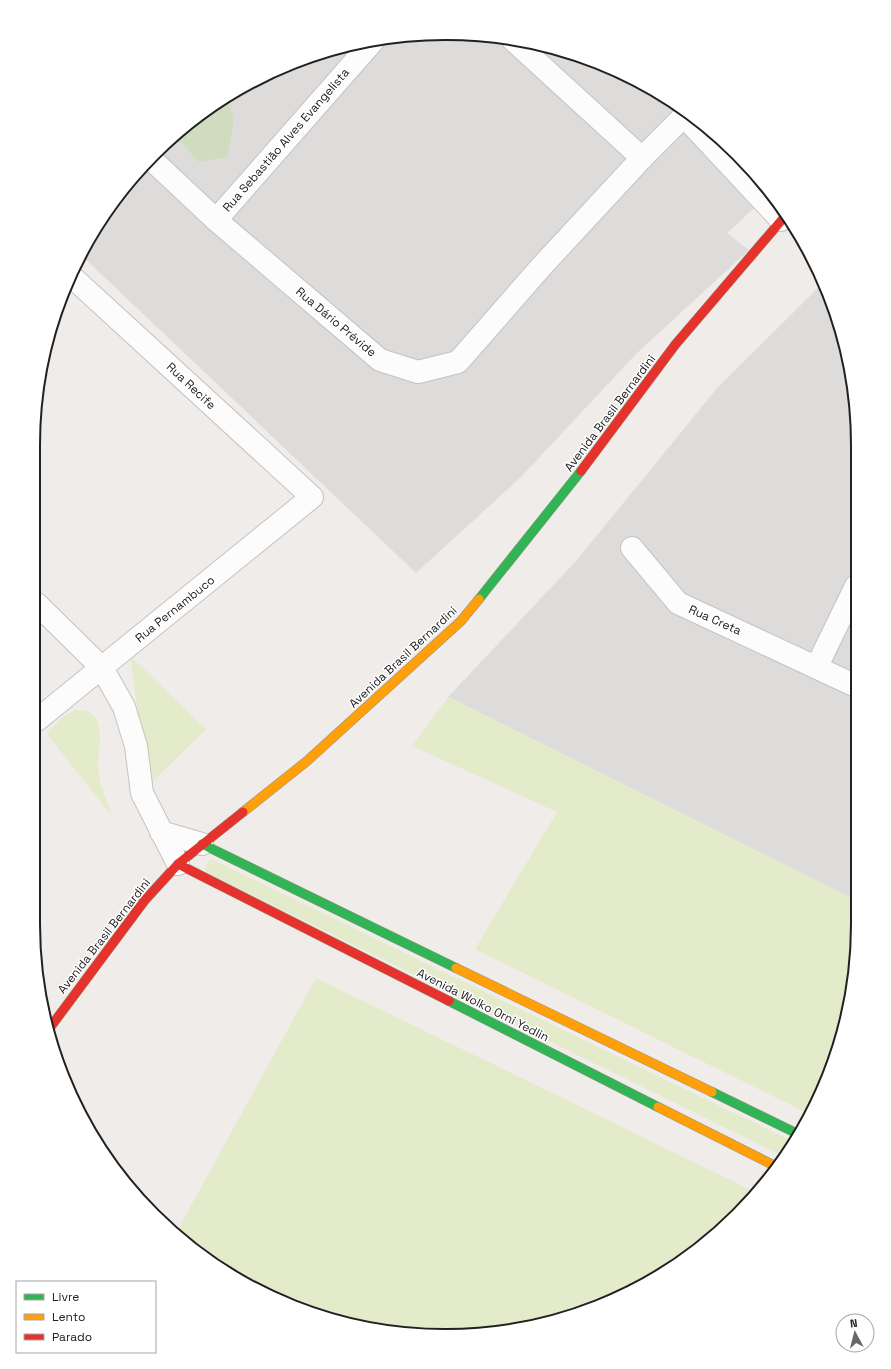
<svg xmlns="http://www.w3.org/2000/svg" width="891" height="1369" viewBox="0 0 891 1369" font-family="'Space Grotesk',sans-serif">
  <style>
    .residential { fill: #dedcdb }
    .grass { fill: #e3ebca }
    .forest { fill: #d0dcc0 }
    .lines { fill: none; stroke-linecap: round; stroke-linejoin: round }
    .street-casing { stroke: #c5c3c2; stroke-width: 24 }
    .fast-casing { stroke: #9a9682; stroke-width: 10 }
    .slow-casing { stroke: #9a9682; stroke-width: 10 }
    .jam-casing { stroke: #9a9682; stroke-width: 10 }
    .street { stroke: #fdfcfc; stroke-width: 22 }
    .fast { stroke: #30b455; stroke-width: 9 }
    .slow { stroke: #ff9f0a; stroke-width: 9 }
    .jam { stroke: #e5322d; stroke-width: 9 }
    .labels { text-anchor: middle; stroke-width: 3; stroke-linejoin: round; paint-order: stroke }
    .street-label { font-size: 12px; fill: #212121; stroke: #fff }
    .rim { fill: none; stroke: #212121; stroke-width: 2 }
  </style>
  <rect width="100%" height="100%" fill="#efecea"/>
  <g class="residential">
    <path d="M 418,34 L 499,37 L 578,55 L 652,88 L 717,135 L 771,193 L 727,233 L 749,250 L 636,354 L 521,477 L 416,573 L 81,255 L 135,174 L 194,118 L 263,76 L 339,47 Z"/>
    <path d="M 823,283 L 844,339 L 857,419 L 855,900 L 448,697 L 576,561 L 718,387 Z"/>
  </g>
  <g class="grass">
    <path d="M 130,656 L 206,729 L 148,786 Z"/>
    <path d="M 448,697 L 855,900 L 854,977 L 827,1082 L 809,1114 L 475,949 L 557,812 L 412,746 Z"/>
    <path d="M 75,710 C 114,708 94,753 99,775 C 101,789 108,803 112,816 L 47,734 L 62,718 Z"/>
    <path d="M 211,859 L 794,1142 L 785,1157 L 206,872 L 205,865 Z"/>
    <path d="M 316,978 L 757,1193 L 674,1267 L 628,1294 L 552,1322 L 445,1336 L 365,1328 L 313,1314 L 239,1281 L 194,1251 L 176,1233 Z"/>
  </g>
  <path class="forest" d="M 228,97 L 234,122 L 227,157 L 199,162 L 175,136 L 194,118 Z"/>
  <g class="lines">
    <g class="street-casing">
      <g id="street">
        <path d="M 513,40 L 642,158"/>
        <path d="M 684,116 L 781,220"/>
        <path d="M 151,159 L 216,220 L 380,360 L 418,372 L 458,362 L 541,267 L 642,158 L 687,113"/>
        <path d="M 216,220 L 373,41"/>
        <path d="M 632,548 L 678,603 L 856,686"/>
        <path d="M 37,604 L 102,668 L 124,707 L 136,746 L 142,793 L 178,864"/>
        <path d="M 817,666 L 856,586"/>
        <path d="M 37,720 L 312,497 L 70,275"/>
        <path d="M 161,832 L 202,844"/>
      </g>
    </g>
    <g class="fast-casing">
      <g id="fast">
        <path d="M 479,599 L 581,471"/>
        <path d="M 202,844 L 456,968"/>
        <path d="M 449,1001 L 658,1107"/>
        <path d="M 712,1092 L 798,1134"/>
      </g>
    </g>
    <g class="slow-casing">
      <g id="slow">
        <path d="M 243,812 L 307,761 L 461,621 L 479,599"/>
        <path d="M 456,968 L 712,1092"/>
        <path d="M 658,1107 L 777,1167"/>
      </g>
    </g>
    <g class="jam-casing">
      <g id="jam">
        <path d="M 581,471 L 675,345 L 786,215"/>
        <path d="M 178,864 L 449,1001"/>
        <path d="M 49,1029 L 145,900 L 178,864 L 243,812"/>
      </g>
    </g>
    <use href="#street" class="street"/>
    <use href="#fast" class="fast"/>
    <use href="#slow" class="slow"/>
    <use href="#jam" class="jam"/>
  </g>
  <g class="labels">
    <g class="street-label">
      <text transform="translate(286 140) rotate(-49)" y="4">Rua Sebastião Alves Evangelista</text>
      <text transform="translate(336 322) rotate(40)" y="4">Rua Dário Prévide</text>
      <text transform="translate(191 386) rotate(43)" y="4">Rua Recife</text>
      <text transform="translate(610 413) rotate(-53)" y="4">Avenida Brasil Bernardini</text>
      <text transform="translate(175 609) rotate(-39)" y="4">Rua Pernambuco</text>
      <text transform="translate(715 620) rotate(24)" y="4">Rua Creta</text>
      <text transform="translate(403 657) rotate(-43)" y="4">Avenida Brasil Bernardini</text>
      <text transform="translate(104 936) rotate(-52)" y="4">Avenida Brasil Bernardini</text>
      <text transform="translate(483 1005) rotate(27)" y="4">Avenida Wolko Orni Yedlin</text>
    </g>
  </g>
  <path d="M0 0H891V1369H0ZM445 40H446A405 405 0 0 1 851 445V924A405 405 0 0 1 446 1329H445A405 405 0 0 1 40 924V445A405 405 0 0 1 445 40Z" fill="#fff" fill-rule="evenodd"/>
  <path class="rim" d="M445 40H446A405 405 0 0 1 851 445V924A405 405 0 0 1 446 1329H445A405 405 0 0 1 40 924V445A405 405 0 0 1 445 40Z"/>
  <rect x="16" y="1281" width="140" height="72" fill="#ffffff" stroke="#a6a6a6"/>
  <rect x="24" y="1294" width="20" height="6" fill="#30b455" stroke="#a6a6a6"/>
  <text x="52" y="1301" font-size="12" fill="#212121">Livre</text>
  <rect x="24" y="1314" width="20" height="6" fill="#ff9f0a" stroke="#a6a6a6"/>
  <text x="52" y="1321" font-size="12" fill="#212121">Lento</text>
  <rect x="24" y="1334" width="20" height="6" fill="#e5322d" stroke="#a6a6a6"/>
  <text x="52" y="1341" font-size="12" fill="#212121">Parado</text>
  <g transform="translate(855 1333) rotate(353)"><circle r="19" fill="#ffffff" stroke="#a6a6a6"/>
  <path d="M0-3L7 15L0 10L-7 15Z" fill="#696867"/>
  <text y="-6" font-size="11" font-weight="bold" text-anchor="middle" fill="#212121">N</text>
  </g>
</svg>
